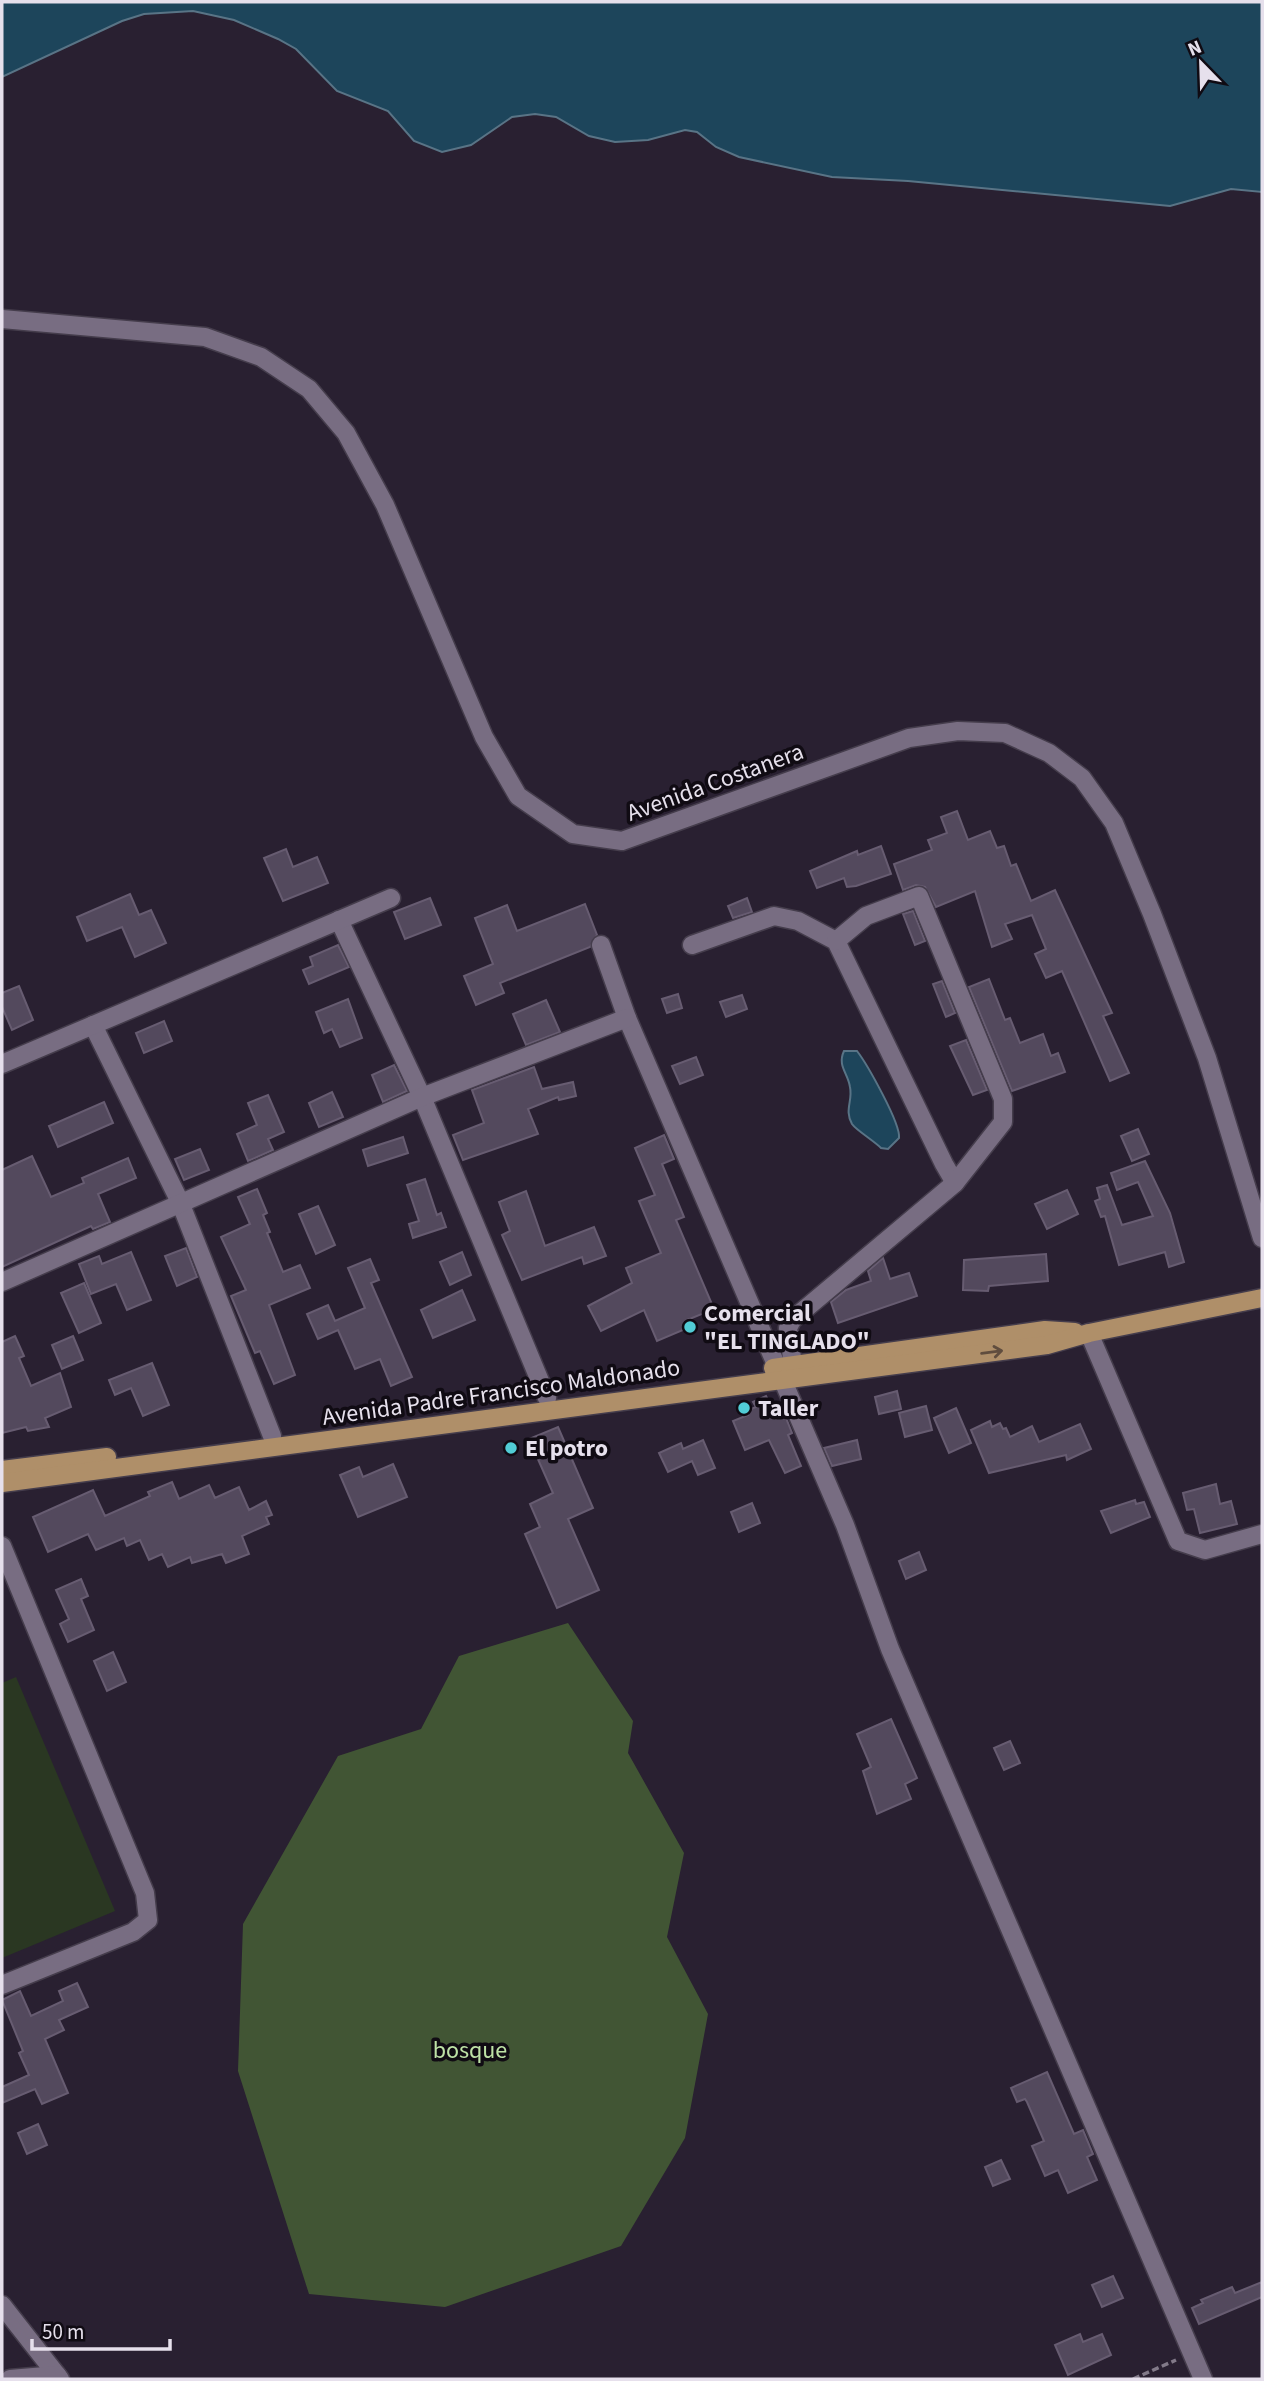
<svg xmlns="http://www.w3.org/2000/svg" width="1264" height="2381" viewBox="0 0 1264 2381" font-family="'Source Sans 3',sans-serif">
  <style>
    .green { fill: #2a3722 }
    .forest { fill: #415534 }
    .water { fill: #1d455b; stroke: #597486; stroke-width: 2 }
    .building { fill: #53495d; stroke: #675c71; stroke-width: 2 }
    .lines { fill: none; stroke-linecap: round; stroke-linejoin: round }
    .minor-casing { stroke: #453d4c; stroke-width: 21 }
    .major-casing { stroke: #453d4c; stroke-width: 21 }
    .path { stroke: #827a89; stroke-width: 3.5; stroke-dasharray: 7 3.5; stroke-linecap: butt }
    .minor { stroke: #786d82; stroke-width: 18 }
    .major { stroke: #af8f69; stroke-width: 18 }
    .oneway { stroke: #604d3e }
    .poi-dot { fill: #51ccd5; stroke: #100b13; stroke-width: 2.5 }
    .labels { text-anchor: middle; stroke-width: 7; stroke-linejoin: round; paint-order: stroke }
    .street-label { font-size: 24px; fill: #e6e0ec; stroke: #100b13 }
    .poi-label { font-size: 24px; font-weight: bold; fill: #e6e0ec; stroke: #100b13; text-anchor: start }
    .park-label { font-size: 24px; fill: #bee2a6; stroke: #100b13 }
  </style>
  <rect width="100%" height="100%" fill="#292031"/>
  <path class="green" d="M 16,1677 L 115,1911 L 2,1958 L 2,1683 Z"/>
  <path class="forest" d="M 568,1623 L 633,1721 L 628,1753 L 684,1853 L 667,1937 L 708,2014 L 685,2138 L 621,2246 L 445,2307 L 309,2294 L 238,2071 L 243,1924 L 338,1756 L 421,1729 L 459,1656 Z"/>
  <g class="water">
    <path d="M 2,2 L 1262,2 L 1262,192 L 1231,189 L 1170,206 L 908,181 L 832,177 L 739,157 L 716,147 L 697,132 L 685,130 L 648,140 L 615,142 L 589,136 L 556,117 L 535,114 L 512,117 L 471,145 L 442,152 L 414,141 L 388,111 L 337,91 L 296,49 L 278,39 L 234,20 L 193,11 L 144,14 L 122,21 L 2,77 Z"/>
    <path d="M 844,1051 L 857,1051 C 867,1064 901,1124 899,1138 L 888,1149 L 881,1148 C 874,1141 856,1130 852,1124 C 844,1110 853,1101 850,1087 C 848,1073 837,1066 844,1051 Z"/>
  </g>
  <g class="building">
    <path d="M 957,811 L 968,840 L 990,831 L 997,848 L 1004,846 L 1011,866 L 1016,864 L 1031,901 L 1055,890 L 1112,1013 L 1103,1016 L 1129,1073 L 1110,1081 L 1062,971 L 1046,978 L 1035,954 L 1046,949 L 1032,915 L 1005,924 L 1012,939 L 992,947 L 975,891 L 936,907 L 925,887 L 916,885 L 903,890 L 894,864 L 932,850 L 928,840 L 947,833 L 941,817 Z"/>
    <path d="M 881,846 L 891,874 L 856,886 L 847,887 L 844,878 L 817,888 L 810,871 L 857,851 L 858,855 Z"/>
    <path d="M 286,849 L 293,867 L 317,857 L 328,883 L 283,901 L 264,858 Z"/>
    <path d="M 130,894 L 139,915 L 151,910 L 166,943 L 135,957 L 122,927 L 87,941 L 77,917 Z"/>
    <path d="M 430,898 L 441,925 L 405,939 L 394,912 Z"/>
    <path d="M 747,898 L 752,912 L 733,918 L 728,906 Z"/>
    <path d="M 585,904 L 597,935 L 590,947 L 500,983 L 504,993 L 476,1005 L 464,976 L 493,964 L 475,918 L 507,905 L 517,931 Z"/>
    <path d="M 913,911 L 925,941 L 915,945 L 903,914 Z"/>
    <path d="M 338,945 L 349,967 L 309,984 L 303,970 L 313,966 L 310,957 Z"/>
    <path d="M 989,979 L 1005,1020 L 1010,1018 L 1020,1043 L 1043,1034 L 1051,1056 L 1058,1053 L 1065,1072 L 1012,1091 L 969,987 Z"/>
    <path d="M 942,981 L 955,1013 L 946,1017 L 933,984 Z"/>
    <path d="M 19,986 L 33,1020 L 12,1030 L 2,1007 L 2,993 Z"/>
    <path d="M 678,994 L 682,1008 L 667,1013 L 662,999 Z"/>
    <path d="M 742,995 L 747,1009 L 726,1017 L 720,1002 Z"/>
    <path d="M 348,999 L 362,1038 L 340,1047 L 332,1029 L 324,1033 L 316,1012 Z"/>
    <path d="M 546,1000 L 560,1032 L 526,1045 L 513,1014 Z"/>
    <path d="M 164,1021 L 172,1041 L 144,1053 L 136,1033 Z"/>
    <path d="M 966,1040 L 987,1090 L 973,1095 L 950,1046 Z"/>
    <path d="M 696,1057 L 703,1075 L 680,1084 L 672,1066 Z"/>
    <path d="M 394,1065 L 407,1091 L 383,1102 L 372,1075 Z"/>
    <path d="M 534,1067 L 542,1089 L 573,1082 L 576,1096 L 559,1100 L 558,1097 L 528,1109 L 538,1134 L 463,1160 L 453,1135 L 484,1123 L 472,1090 Z"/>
    <path d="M 332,1092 L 343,1117 L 319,1127 L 309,1103 Z"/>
    <path d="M 268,1095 L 284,1132 L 268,1139 L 273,1150 L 248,1161 L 237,1134 L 257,1125 L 248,1103 Z"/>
    <path d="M 104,1102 L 113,1123 L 58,1147 L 49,1126 Z"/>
    <path d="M 1138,1129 L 1149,1154 L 1132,1161 L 1121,1136 Z"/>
    <path d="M 664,1135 L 674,1159 L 662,1164 L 684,1217 L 676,1220 L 714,1309 L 687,1320 L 690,1327 L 657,1341 L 644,1310 L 601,1331 L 588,1306 L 632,1283 L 626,1268 L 661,1253 L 639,1201 L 655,1195 L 635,1148 Z"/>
    <path d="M 403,1137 L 408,1153 L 368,1166 L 363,1150 Z"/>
    <path d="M 200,1149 L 209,1170 L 184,1180 L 175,1159 Z"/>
    <path d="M 32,1156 L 51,1197 L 84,1183 L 82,1178 L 128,1158 L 136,1178 L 98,1194 L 110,1222 L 93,1229 L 91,1226 L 2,1267 L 2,1170 Z"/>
    <path d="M 1145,1161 L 1170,1213 L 1184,1262 L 1169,1267 L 1165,1252 L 1119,1265 L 1105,1216 L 1101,1217 L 1095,1201 L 1100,1199 L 1097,1188 L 1107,1185 L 1122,1225 L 1153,1216 L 1138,1182 L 1117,1190 L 1111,1173 Z"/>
    <path d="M 425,1179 L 437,1215 L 441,1213 L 446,1227 L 413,1238 L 409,1224 L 419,1221 L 407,1185 Z"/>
    <path d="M 257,1189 L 267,1213 L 263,1215 L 270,1232 L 267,1233 L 283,1272 L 300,1265 L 310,1288 L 269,1305 L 295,1375 L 274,1384 L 260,1351 L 255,1353 L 231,1296 L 246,1290 L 221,1237 L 250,1224 L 238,1197 Z"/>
    <path d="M 1067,1190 L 1078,1214 L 1047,1229 L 1035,1204 Z"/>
    <path d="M 526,1191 L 545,1246 L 594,1227 L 606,1256 L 584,1264 L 582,1257 L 522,1280 L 502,1235 L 510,1231 L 499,1202 Z"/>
    <path d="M 318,1206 L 335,1245 L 316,1254 L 299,1214 Z"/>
    <path d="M 186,1248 L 197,1277 L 177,1286 L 165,1256 Z"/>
    <path d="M 131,1252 L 151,1300 L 127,1310 L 116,1284 L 91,1294 L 79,1264 L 99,1256 L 102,1264 Z"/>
    <path d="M 462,1252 L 471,1275 L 450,1285 L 440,1262 Z"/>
    <path d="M 1046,1254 L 1048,1281 L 989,1286 L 988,1291 L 963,1290 L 964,1260 Z"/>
    <path d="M 883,1258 L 890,1279 L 909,1273 L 917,1296 L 838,1323 L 831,1302 L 846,1290 L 871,1281 L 868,1271 Z"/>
    <path d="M 370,1259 L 379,1280 L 371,1283 L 412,1377 L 391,1386 L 380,1359 L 355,1369 L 338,1330 L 318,1339 L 307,1314 L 328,1305 L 335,1321 L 365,1308 L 348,1268 Z"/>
    <path d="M 84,1283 L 101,1323 L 79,1333 L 61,1293 Z"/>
    <path d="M 462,1290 L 475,1320 L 433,1338 L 421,1310 Z"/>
    <path d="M 15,1336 L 24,1356 L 19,1358 L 31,1386 L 60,1373 L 71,1407 L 45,1418 L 49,1427 L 28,1431 L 26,1427 L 2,1433 L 2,1342 Z"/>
    <path d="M 73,1336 L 83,1360 L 62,1369 L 52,1345 Z"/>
    <path d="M 152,1363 L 169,1405 L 143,1416 L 131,1388 L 115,1395 L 109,1380 Z"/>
    <path d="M 897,1391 L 901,1409 L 879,1414 L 875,1397 Z"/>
    <path d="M 766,1396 L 773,1410 L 779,1407 L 784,1413 L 792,1433 L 788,1435 L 801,1466 L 785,1473 L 769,1440 L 745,1450 L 733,1421 L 748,1415 L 746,1411 L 756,1407 L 753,1402 Z"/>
    <path d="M 926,1406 L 932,1430 L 905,1437 L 899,1413 Z"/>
    <path d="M 956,1408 L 971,1443 L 949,1453 L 934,1418 Z"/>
    <path d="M 990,1421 L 992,1427 L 1000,1423 L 1003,1429 L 1006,1428 L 1010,1437 L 1032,1426 L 1039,1442 L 1080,1424 L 1091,1449 L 1067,1460 L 1066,1455 L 989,1473 L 971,1430 Z"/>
    <path d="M 558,1427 L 593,1508 L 568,1519 L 599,1590 L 557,1608 L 525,1534 L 540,1527 L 530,1504 L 553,1493 L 529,1439 Z"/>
    <path d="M 703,1440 L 715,1468 L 698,1475 L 692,1461 L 668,1472 L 659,1453 L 681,1443 L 683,1449 Z"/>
    <path d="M 857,1440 L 861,1459 L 832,1466 L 824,1448 Z"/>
    <path d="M 393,1464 L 407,1497 L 358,1517 L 340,1475 L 359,1467 L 363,1477 Z"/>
    <path d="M 172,1482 L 179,1499 L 209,1485 L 215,1498 L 239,1487 L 249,1510 L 266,1501 L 272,1515 L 266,1517 L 269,1524 L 242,1536 L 249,1554 L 226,1563 L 222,1554 L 192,1563 L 190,1557 L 168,1567 L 162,1554 L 149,1560 L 140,1540 L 127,1546 L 124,1538 L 96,1550 L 88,1534 L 48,1552 L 33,1517 L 93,1490 L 105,1516 L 150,1496 L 148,1492 Z"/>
    <path d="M 1216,1484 L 1220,1504 L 1231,1501 L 1237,1524 L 1200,1533 L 1194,1509 L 1187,1510 L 1183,1493 Z"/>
    <path d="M 1135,1500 L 1136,1504 L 1144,1502 L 1150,1517 L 1111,1533 L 1101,1511 Z"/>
    <path d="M 752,1503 L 760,1523 L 739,1532 L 731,1512 Z"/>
    <path d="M 919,1552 L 926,1570 L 906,1579 L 899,1561 Z"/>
    <path d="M 81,1579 L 88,1596 L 81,1599 L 94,1630 L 68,1642 L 60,1624 L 69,1619 L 56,1590 Z"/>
    <path d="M 113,1652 L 126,1682 L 107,1691 L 94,1661 Z"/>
    <path d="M 891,1719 L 917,1778 L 905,1784 L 911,1799 L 877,1814 L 863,1771 L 871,1767 L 857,1734 Z"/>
    <path d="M 1010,1741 L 1020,1763 L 1004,1770 L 994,1748 Z"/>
    <path d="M 77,1983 L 88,2007 L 59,2020 L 64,2030 L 45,2039 L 68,2093 L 42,2104 L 35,2089 L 2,2103 L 2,2087 L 29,2075 L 19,2053 L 23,2051 L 2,2000 L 20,1991 L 31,2016 L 63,2001 L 59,1991 Z"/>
    <path d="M 1047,2072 L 1074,2134 L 1083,2130 L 1093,2154 L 1087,2157 L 1097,2180 L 1068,2193 L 1058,2170 L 1045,2176 L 1032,2146 L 1044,2141 L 1027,2102 L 1025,2099 L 1017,2102 L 1011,2088 Z"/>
    <path d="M 38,2124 L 47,2145 L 27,2154 L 18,2133 Z"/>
    <path d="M 1001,2160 L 1010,2179 L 993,2186 L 985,2167 Z"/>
    <path d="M 1113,2276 L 1123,2298 L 1102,2307 L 1092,2285 Z"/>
    <path d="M 1262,2282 L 1262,2297 L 1199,2324 L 1192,2308 L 1203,2303 L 1201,2300 L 1232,2287 L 1235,2293 Z"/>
    <path d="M 1080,2334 L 1083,2342 L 1102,2334 L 1111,2355 L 1068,2375 L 1055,2345 Z"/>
  </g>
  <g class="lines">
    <g class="minor-casing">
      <g id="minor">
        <path d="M 2,319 L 205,337 L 261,357 L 309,389 L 346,433 L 385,505 L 484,737 L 518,796 L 573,834 L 622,841 L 909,738 L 958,731 L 1005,733 L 1049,753 L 1082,778 L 1114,823 L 1152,914 L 1207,1058 L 1262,1238"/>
        <path d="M 339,920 L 422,1097 L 547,1398"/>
        <path d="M 601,945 L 627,1018 L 845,1525 L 890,1649 L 1203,2379"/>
        <path d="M 692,945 L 774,916 L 798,921 L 836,941 L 944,1164 L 955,1183"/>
        <path d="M 93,1025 L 180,1202 L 272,1436"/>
        <path d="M 2,1064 L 391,898"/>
        <path d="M 2,1282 L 422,1097 L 627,1018"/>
        <path d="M 1089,1333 L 1178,1541 L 1205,1550 L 1262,1534"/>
        <path d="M 793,1365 L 788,1328 L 792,1320 L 955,1183 L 1003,1122 L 1003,1099 L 919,896 L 866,916 L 836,941"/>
        <path d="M 2,1546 L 145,1893 L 148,1920 L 133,1932 L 2,1985"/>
        <path d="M 2,2305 L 60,2379"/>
        <path d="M 10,2379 L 57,2375"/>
      </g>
    </g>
    <g class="major-casing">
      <g id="major">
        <path d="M 773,1368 L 1045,1330 L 1075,1332"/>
        <path d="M 2,1470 L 107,1457"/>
        <path d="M 2,1483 L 1047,1345 L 1089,1333 L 1262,1298"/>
      </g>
    </g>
    <path class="path" d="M 1133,2379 L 1176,2360"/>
    <use href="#minor" class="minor"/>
    <use href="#major" class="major"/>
  </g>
  <defs><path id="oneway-shaft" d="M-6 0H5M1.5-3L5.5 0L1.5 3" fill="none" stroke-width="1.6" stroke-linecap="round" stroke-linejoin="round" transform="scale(1.75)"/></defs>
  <use class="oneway" href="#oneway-shaft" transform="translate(992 1352) rotate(-7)"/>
  <g class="poi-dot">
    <circle cx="690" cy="1327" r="7"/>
    <circle cx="744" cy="1408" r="7"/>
    <circle cx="511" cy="1448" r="7"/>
  </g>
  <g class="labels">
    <g class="street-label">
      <text transform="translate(715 782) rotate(-20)" y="8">Avenida Costanera</text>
      <text transform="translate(501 1392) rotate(-8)" y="8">Avenida Padre Francisco Maldonado</text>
    </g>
    <g class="poi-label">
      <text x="704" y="1321">Comercial<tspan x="704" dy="28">"EL TINGLADO"</tspan></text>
      <text x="758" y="1416">Taller</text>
      <text x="525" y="1456">El potro</text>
    </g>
    <g class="park-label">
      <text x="470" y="2058">bosque</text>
    </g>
  </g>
  <rect width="1264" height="2381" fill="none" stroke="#e6e0ec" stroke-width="7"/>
  <g transform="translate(1201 63) rotate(337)" stroke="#100b13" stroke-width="5" paint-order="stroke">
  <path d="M0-5L12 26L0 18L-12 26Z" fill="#e6e0ec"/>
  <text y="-10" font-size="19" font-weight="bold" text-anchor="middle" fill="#e6e0ec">N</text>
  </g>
  <path d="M32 2339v10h138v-10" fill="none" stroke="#e6e0ec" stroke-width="3.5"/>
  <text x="42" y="2339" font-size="21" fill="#e6e0ec" stroke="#100b13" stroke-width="5" paint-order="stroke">50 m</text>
</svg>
